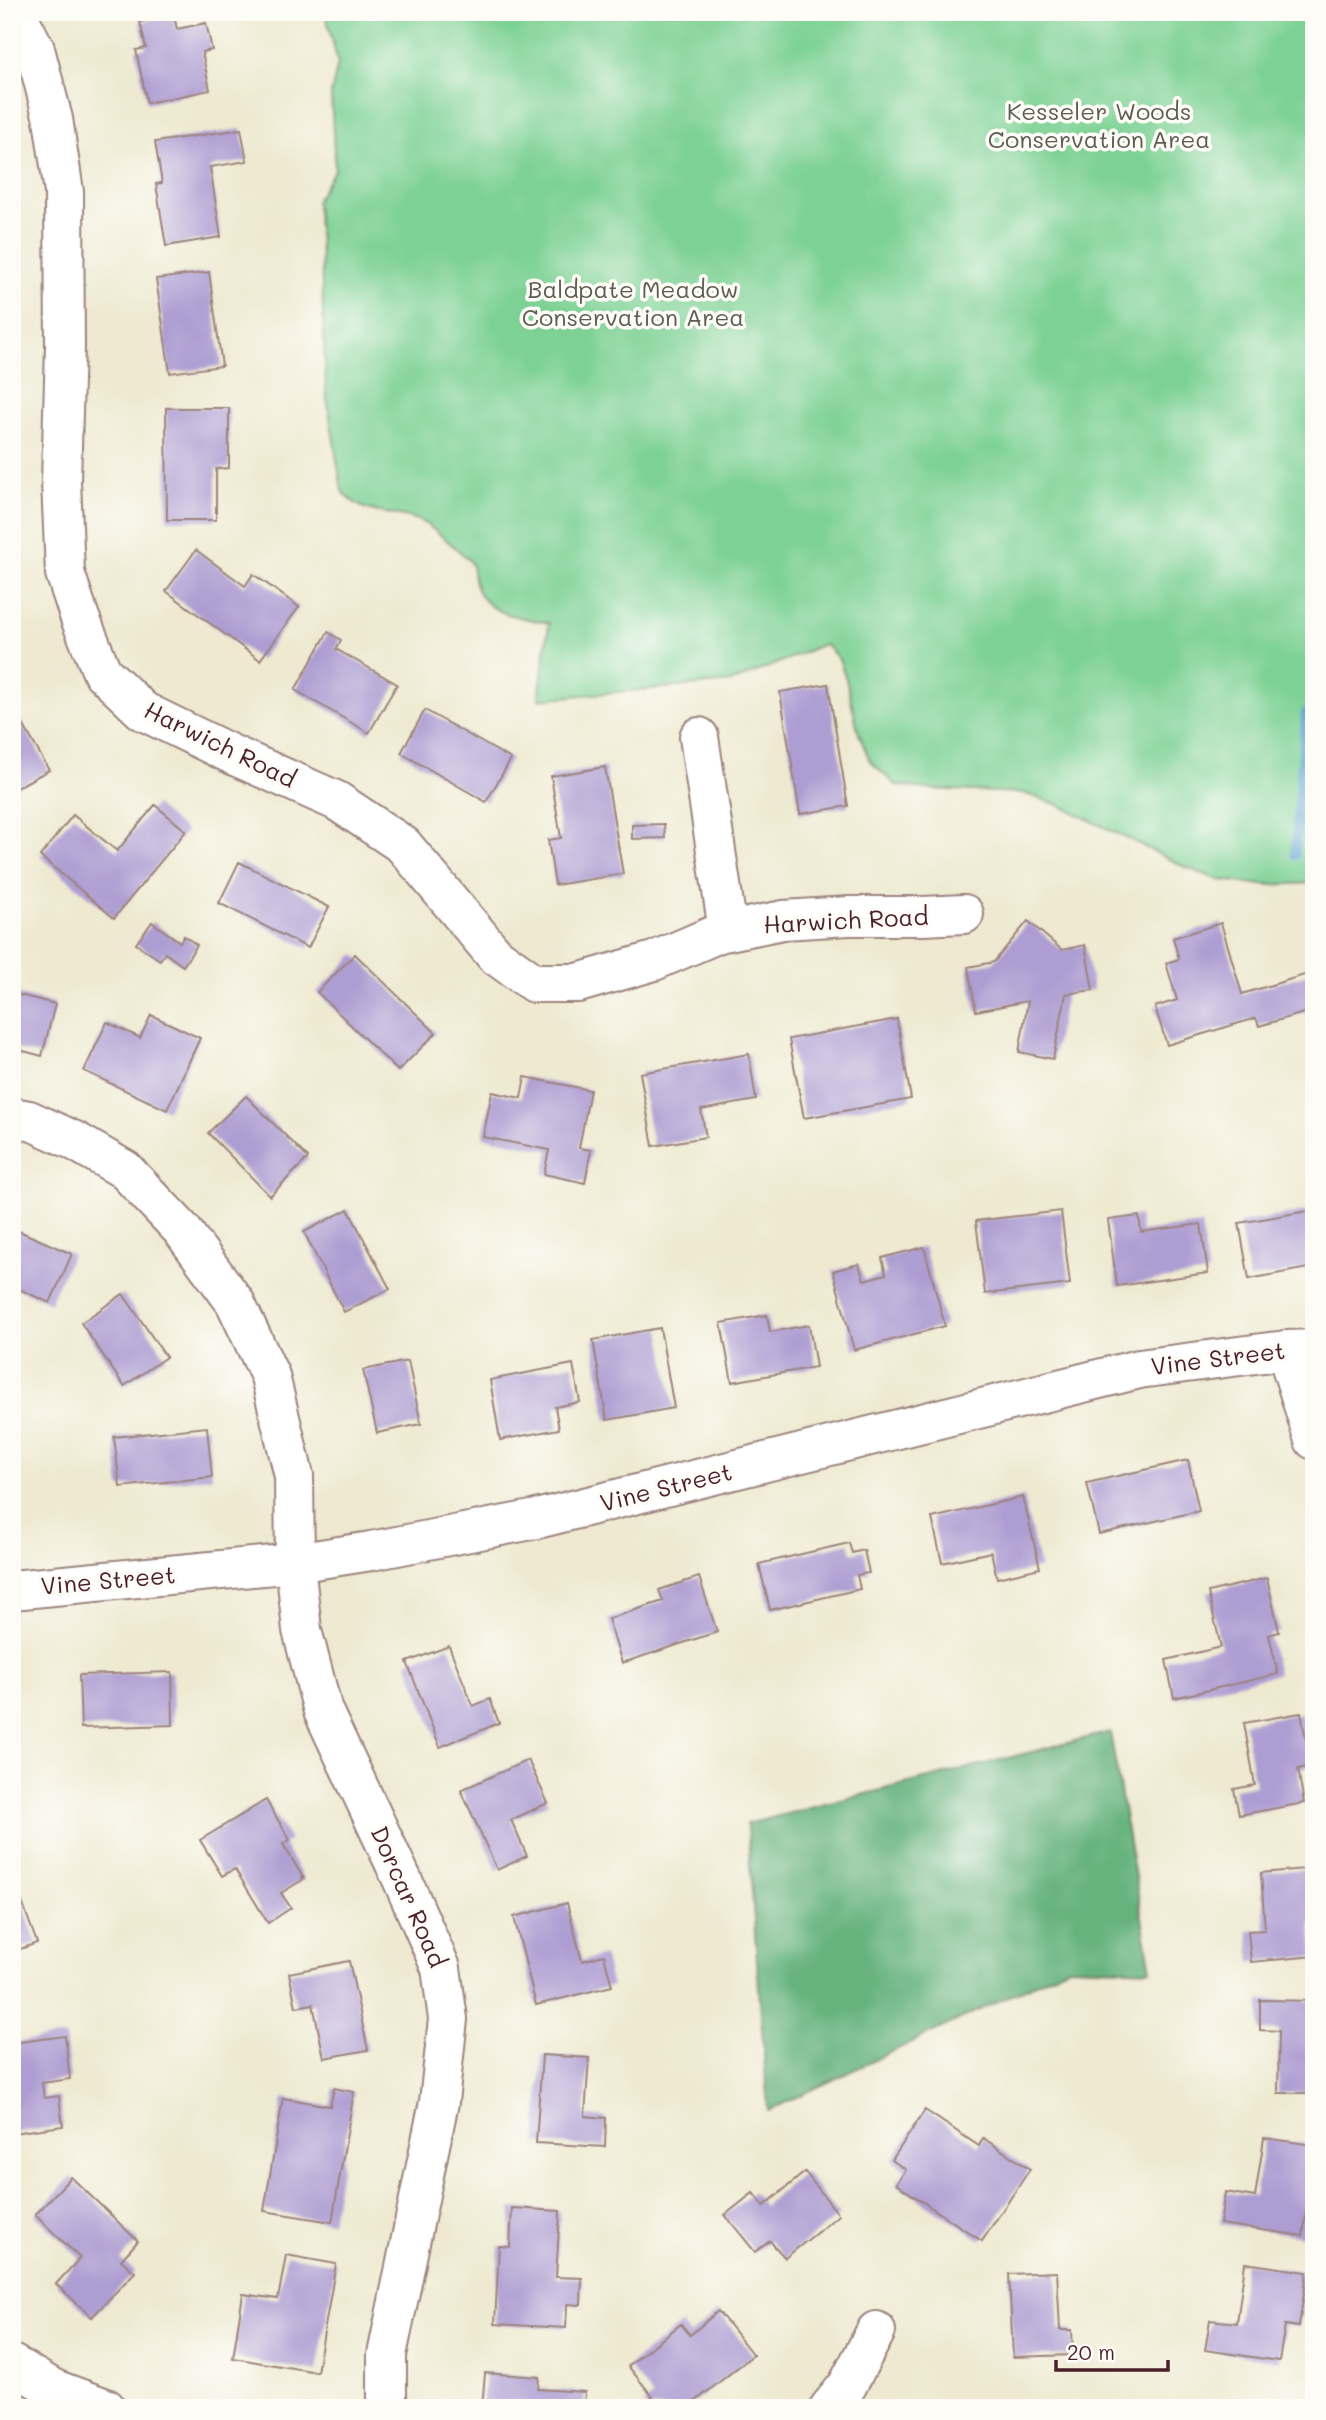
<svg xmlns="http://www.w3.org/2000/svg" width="1326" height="2420" viewBox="0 0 1326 2420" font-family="Mali,sans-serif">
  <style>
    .green { fill: #7dd194; stroke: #647860; stroke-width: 2 }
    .forest { fill: #66b37e; stroke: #586954; stroke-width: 2 }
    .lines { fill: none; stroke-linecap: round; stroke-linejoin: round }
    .stream { stroke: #5da0d1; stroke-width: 10 }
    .building { fill: #ae9dd2 }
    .minor-casing { stroke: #9c847e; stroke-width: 42 }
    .tertiary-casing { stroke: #9c847e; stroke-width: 42 }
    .minor { stroke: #fff; stroke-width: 38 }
    .tertiary { stroke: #fff; stroke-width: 38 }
    .labels { text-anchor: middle; stroke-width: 7; stroke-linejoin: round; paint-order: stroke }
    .park-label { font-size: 24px; fill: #5c5d50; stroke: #fdfcf7 }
    .street-label { font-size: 24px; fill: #4a1f2b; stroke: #fdfcf7 }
  </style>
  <rect width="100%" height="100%" fill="#fdfcf7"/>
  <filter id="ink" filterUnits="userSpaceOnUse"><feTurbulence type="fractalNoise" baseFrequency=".0143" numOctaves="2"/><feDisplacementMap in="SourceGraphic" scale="14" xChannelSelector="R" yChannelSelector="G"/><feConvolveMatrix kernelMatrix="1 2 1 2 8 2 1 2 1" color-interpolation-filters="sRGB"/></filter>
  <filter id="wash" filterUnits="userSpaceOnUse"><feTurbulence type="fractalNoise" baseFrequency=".00686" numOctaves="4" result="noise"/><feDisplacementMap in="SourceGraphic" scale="28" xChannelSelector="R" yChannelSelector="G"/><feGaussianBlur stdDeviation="1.57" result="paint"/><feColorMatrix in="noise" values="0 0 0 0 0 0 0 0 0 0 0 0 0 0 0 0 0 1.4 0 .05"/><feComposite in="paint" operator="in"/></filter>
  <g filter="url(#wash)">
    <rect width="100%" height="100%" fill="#eee9d0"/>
    <path class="green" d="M 325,12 L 1314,12 L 1314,883 L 1264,885 L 1219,880 L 1183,866 L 1059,805 L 1023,793 L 925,789 L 896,785 L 870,761 L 859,734 L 846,679 L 839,659 L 826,645 L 822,645 L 732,682 L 539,699 L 549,623 C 523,618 482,615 475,583 C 472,574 475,565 467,558 C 454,547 433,526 418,520 C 390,509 365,519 342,491 L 326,392 L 321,256 L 316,201 L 335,169 L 331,94 L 338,63 Z"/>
    <path class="forest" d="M 1110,1732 L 1151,1970 L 1069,1967 L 768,2111 L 747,1824 Z"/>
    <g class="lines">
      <path class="stream" d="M 1295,855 L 1306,713 L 1314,709"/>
    </g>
    <g id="blocks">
      <g class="building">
        <path d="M 174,15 L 177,29 L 206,23 L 212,50 L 202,52 L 210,90 L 147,103 L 136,50 L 146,48 L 140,22 Z"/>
        <path d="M 241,129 L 247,161 L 210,167 L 221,237 L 166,246 L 156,184 L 162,183 L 155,142 Z"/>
        <path d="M 209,272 L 222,366 L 170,373 L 156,279 Z"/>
        <path d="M 166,408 L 229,408 L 229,468 L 216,469 L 216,520 L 167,520 Z"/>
        <path d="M 196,550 L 245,586 L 253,574 L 299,607 L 260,660 L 166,591 Z"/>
        <path d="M 328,632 L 341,640 L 336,649 L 397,684 L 369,733 L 295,690 Z"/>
        <path d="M 828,684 L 848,806 L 800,814 L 780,692 Z"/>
        <path d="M 12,705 L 49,770 L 12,790 Z"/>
        <path d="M 425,710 L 511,759 L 486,802 L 401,753 Z"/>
        <path d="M 605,767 L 623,874 L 555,885 L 548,840 L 561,838 L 551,776 Z"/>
        <path d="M 155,805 L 186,831 L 114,918 L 40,856 L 73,815 L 117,851 Z"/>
        <path d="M 664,824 L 665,838 L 632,839 L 632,825 Z"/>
        <path d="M 239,862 L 329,907 L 308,948 L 219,903 Z"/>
        <path d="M 1028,921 L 1062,950 L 1085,945 L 1093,990 L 1066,994 L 1053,1059 L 1019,1052 L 1028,1001 L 976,1011 L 968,967 L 994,962 Z"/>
        <path d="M 152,922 L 180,942 L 184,936 L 197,945 L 183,966 L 165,953 L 160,960 L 136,944 Z"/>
        <path d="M 1221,923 L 1242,994 L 1314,972 L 1314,1010 L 1259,1026 L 1256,1018 L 1167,1045 L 1155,1007 L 1177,1000 L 1166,963 L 1179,959 L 1173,938 Z"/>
        <path d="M 355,954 L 436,1033 L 398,1071 L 317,992 Z"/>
        <path d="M 12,993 L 55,1004 L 42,1056 L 12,1048 Z"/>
        <path d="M 151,1015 L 200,1038 L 167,1110 L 84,1071 L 107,1022 L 140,1038 Z"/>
        <path d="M 897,1019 L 911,1099 L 804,1118 L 789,1039 Z"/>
        <path d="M 749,1054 L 756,1100 L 701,1110 L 706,1137 L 653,1146 L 640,1073 Z"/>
        <path d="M 525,1077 L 590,1090 L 579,1148 L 591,1150 L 585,1183 L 544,1174 L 549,1150 L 483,1137 L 492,1092 L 521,1098 Z"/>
        <path d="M 246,1096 L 308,1158 L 270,1196 L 208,1133 Z"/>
        <path d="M 348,1209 L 390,1289 L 344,1312 L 304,1232 Z"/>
        <path d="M 1314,1210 L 1314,1267 L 1249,1279 L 1239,1223 Z"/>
        <path d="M 1061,1211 L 1070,1284 L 985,1294 L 976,1221 Z"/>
        <path d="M 1139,1216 L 1141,1232 L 1201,1224 L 1208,1273 L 1117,1286 L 1108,1220 Z"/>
        <path d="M 12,1228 L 72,1254 L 50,1303 L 12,1286 Z"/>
        <path d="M 924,1247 L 945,1326 L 854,1350 L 833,1271 L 859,1264 L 864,1280 L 886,1274 L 882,1258 Z"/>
        <path d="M 123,1294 L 166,1357 L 124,1386 L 81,1323 Z"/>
        <path d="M 767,1315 L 770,1332 L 809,1325 L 816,1367 L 732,1382 L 721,1323 Z"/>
        <path d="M 660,1328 L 674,1408 L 607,1420 L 593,1340 Z"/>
        <path d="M 408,1361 L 421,1424 L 377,1433 L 363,1370 Z"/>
        <path d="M 573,1364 L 580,1402 L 555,1407 L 559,1429 L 500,1440 L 490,1380 Z"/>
        <path d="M 207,1427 L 212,1477 L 120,1487 L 114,1437 Z"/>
        <path d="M 1188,1460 L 1199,1511 L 1099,1534 L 1087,1483 Z"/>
        <path d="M 1023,1497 L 1040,1568 L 997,1578 L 991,1552 L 942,1563 L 932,1518 Z"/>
        <path d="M 849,1543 L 852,1553 L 864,1550 L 869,1573 L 857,1575 L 860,1589 L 770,1610 L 759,1564 Z"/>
        <path d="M 699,1577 L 717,1632 L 622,1663 L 608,1619 L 663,1601 L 659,1590 Z"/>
        <path d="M 1267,1578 L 1279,1632 L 1269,1635 L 1278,1674 L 1174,1698 L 1166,1660 L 1221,1647 L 1208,1592 Z"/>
        <path d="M 449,1646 L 473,1706 L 490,1699 L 499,1723 L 440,1747 L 407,1662 Z"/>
        <path d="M 172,1672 L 173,1725 L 81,1728 L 79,1675 Z"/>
        <path d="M 1301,1713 L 1311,1766 L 1298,1769 L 1304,1803 L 1239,1815 L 1234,1789 L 1255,1785 L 1244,1723 Z"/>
        <path d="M 528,1760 L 548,1803 L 511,1820 L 527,1856 L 497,1870 L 461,1790 Z"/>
        <path d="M 266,1800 L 290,1840 L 283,1844 L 304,1879 L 281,1893 L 291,1908 L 268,1923 L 235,1869 L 222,1876 L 200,1840 Z"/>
        <path d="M 1314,1868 L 1314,1923 L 1311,1924 L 1314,1956 L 1251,1962 L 1248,1931 L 1265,1930 L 1261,1873 Z"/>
        <path d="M 12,1875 L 37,1943 L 12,1952 Z"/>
        <path d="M 567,1903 L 582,1961 L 604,1955 L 612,1986 L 536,2005 L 514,1917 Z"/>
        <path d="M 349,1961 L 368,2050 L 324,2058 L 313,2004 L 296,2007 L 289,1973 Z"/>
        <path d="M 1260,2000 L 1314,2001 L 1314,2093 L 1278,2093 L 1279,2031 L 1260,2030 Z"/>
        <path d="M 65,2036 L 70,2079 L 42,2083 L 44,2098 L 59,2096 L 63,2126 L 12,2133 L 12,2043 Z"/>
        <path d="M 542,2055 L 589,2058 L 585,2116 L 606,2118 L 605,2147 L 536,2143 Z"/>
        <path d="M 334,2088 L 354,2092 L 332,2222 L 264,2211 L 283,2098 L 330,2106 Z"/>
        <path d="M 925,2110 L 979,2146 L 983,2138 L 1030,2169 L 982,2241 L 896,2184 L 906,2170 L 892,2160 Z"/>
        <path d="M 1264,2138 L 1314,2145 L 1314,2196 L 1309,2195 L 1303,2236 L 1220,2224 L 1225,2192 L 1255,2197 Z"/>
        <path d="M 805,2172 L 839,2215 L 785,2258 L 770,2241 L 755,2252 L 725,2215 L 753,2193 L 764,2206 Z"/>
        <path d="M 71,2177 L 138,2241 L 121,2260 L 135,2272 L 92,2317 L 56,2284 L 80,2258 L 35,2215 Z"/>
        <path d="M 512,2208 L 560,2211 L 556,2277 L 582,2278 L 581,2305 L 567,2304 L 566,2328 L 495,2324 L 499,2246 L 510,2247 Z"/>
        <path d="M 286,2255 L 336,2264 L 317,2372 L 233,2358 L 243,2294 L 278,2299 Z"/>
        <path d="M 1245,2263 L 1307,2272 L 1299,2327 L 1285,2325 L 1279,2361 L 1205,2350 L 1210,2320 L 1237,2323 Z"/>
        <path d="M 1057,2272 L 1060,2330 L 1072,2330 L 1073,2355 L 1013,2357 L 1009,2274 Z"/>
        <path d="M 718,2311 L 753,2355 L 687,2408 L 647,2408 L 644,2404 L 653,2397 L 628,2366 L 681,2324 L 690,2335 Z"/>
        <path d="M 485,2373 L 539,2377 L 538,2389 L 585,2392 L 584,2408 L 482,2408 Z"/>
      </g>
    </g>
  </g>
  <g filter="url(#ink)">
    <use href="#blocks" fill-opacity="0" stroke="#9c847e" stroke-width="2"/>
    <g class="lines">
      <g class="minor-casing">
        <g id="minor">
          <path d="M 16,12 L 35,49 L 53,119 L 64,192 L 65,346 L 61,481 L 65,573 L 80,618 L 102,672 L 143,711 L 233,755 L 337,801 L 403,845 L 495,955 L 534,983 L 578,983 L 654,961 L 719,933 L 783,920 L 849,916 L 923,916 L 964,914"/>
          <path d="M 699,737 L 728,931"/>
          <path d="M 12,1117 L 29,1120 L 75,1141 L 125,1170 L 182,1230 L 235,1302 L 270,1376 L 294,1476 L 295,1563 L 302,1630 L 323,1711 L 402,1879 L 441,1968 L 448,2019 L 439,2102 L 387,2355 L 387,2408"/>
          <path d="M 1286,1350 L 1314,1440"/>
          <path d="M 12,2364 L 54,2389 L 106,2408"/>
          <path d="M 829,2408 L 847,2386 L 876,2331"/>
        </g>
      </g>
      <g class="tertiary-casing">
        <path id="tertiary" d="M 12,1590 L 295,1563 L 371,1551 L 537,1519 L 1139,1369 L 1286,1350 L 1314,1349"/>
      </g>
      <use href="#minor" class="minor"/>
      <use href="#tertiary" class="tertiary"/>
    </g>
  </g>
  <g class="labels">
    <g class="park-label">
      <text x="1099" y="120">Kesseler Woods<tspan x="1099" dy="28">Conservation Area</tspan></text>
      <text x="633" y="298">Baldpate Meadow<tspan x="633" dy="28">Conservation Area</tspan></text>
    </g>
    <g class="street-label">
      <text transform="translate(220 745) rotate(26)" y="8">Harwich Road</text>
      <text transform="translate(846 921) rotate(-3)" y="8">Harwich Road</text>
      <text transform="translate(1218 1359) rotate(-7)" y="8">Vine Street</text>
      <text transform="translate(666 1488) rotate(-14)" y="8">Vine Street</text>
      <text transform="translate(108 1581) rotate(-5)" y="8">Vine Street</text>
      <text transform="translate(408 1897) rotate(66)" y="8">Dorcar Road</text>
    </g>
  </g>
  <rect width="1326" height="2420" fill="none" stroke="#fdfcf7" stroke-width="42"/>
  <path d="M1056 2360v10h112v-10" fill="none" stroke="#4a1f2b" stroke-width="3.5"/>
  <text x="1067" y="2360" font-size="21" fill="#4a1f2b" stroke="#fdfcf7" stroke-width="5" paint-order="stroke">20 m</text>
</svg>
